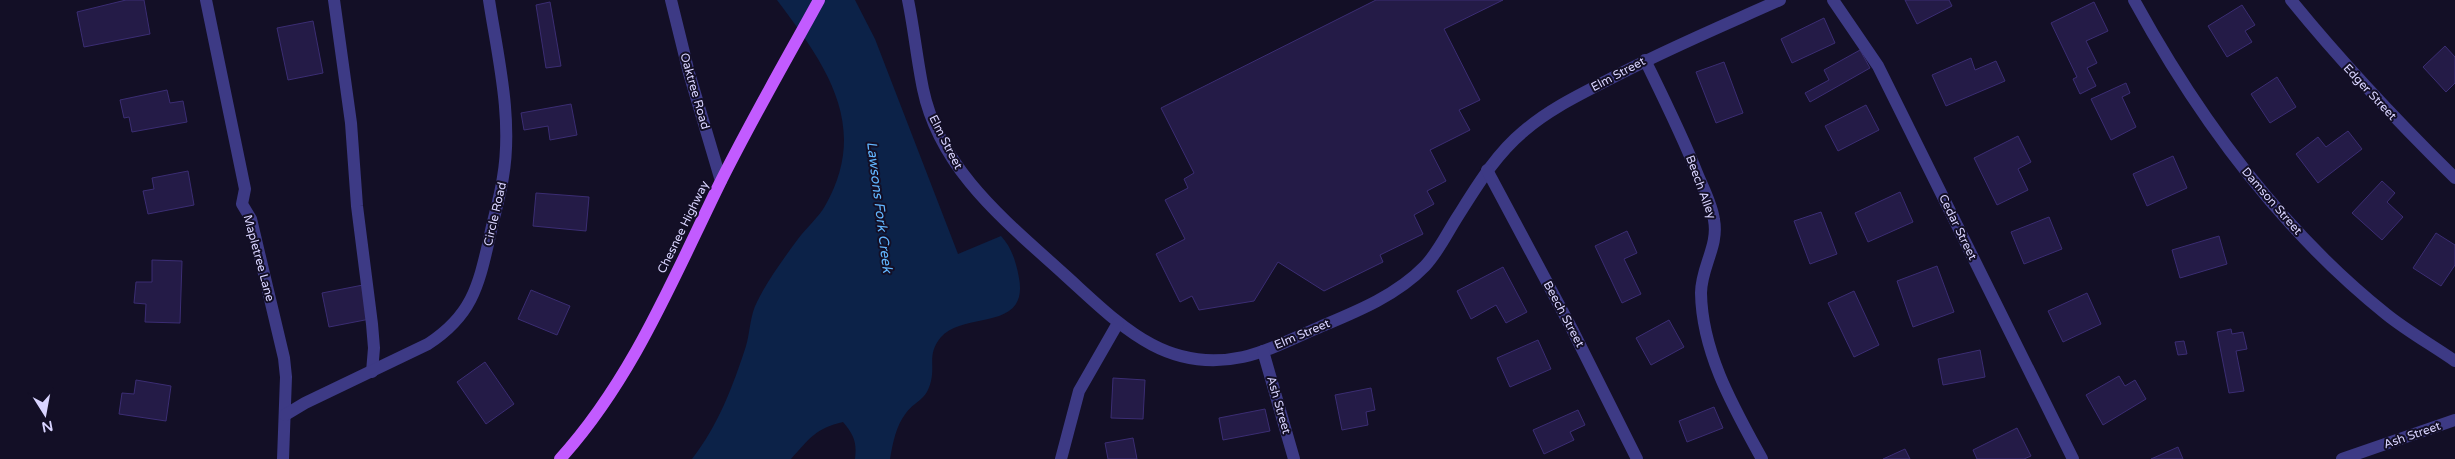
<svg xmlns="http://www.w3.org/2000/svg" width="2455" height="459" viewBox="0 0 2455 459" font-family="'Varela Round',sans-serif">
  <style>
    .water { fill: #0c2248 }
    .building { fill: #241b47; stroke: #3b2d73 }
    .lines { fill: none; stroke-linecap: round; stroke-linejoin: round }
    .minor { stroke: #3d3a85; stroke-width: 12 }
    .major { stroke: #c25bff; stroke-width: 12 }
    .labels { text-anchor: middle; stroke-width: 4; stroke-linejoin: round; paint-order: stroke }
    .street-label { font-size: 12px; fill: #d9d4ff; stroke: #130f26 }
    .water-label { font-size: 14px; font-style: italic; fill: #62b6ff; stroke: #130f26 }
  </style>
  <rect width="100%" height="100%" fill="#130f26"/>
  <path class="water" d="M 777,0 L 855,0 L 875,39 L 958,254 L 1001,236 C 1012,248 1016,262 1019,278 C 1029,332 963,311 941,337 C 927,354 935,364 931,381 C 926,401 917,399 906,413 C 896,426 893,442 890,459 L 855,459 C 857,442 854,435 843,422 C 816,428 809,439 791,459 L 692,459 C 718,426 733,386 746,346 C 750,333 750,315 757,302 C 767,281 784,258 798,239 C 806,228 818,218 825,206 C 871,126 825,64 777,0 Z"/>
  <g class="building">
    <path d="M 126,0 L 144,0 L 150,34 L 84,47 L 77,12 Z"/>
    <path d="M 1376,0 L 1503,0 L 1444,29 L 1480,100 L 1459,110 L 1470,130 L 1430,150 L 1446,181 L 1427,191 L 1434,204 L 1414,215 L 1423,234 L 1380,255 L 1383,262 L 1324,291 L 1278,262 L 1254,301 L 1199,310 L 1192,296 L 1180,302 L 1156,254 L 1185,239 L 1165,200 L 1188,188 L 1184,179 L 1194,173 L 1161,108 Z"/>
    <path d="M 1905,0 L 1949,0 L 1952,6 L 1917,24 Z"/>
    <path d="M 550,2 L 561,66 L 546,68 L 536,5 Z"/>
    <path d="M 2094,2 L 2108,31 L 2086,41 L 2097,63 L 2087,68 L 2096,86 L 2080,94 L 2073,79 L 2077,77 L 2051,23 Z"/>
    <path d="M 2242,5 L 2255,25 L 2245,31 L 2252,42 L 2227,57 L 2208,26 Z"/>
    <path d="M 1824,18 L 1835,43 L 1792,63 L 1781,39 Z"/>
    <path d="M 313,21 L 323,73 L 288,80 L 277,28 Z"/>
    <path d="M 2445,46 L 2455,57 L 2455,83 L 2446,92 L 2423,67 Z"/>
    <path d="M 1860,50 L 1870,68 L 1810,102 L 1805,93 L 1829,80 L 1824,70 Z"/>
    <path d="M 1971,58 L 1975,70 L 1996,61 L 2005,81 L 1946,106 L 1932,75 Z"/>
    <path d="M 1724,62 L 1743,113 L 1716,123 L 1696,72 Z"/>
    <path d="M 2277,77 L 2296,107 L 2270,123 L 2251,94 Z"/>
    <path d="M 2126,83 L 2130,93 L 2122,97 L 2136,127 L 2111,140 L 2091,99 Z"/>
    <path d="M 167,90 L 170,103 L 183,101 L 187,122 L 132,132 L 129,117 L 124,118 L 120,100 Z"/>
    <path d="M 571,104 L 577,135 L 550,140 L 548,126 L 524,130 L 521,113 Z"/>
    <path d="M 1866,105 L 1879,130 L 1838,151 L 1825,126 Z"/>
    <path d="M 2348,131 L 2362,149 L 2318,183 L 2296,154 L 2318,137 L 2326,147 Z"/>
    <path d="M 2018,136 L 2031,162 L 2018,169 L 2028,190 L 1997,205 L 1974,158 Z"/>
    <path d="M 2173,156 L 2187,188 L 2147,206 L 2133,174 Z"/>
    <path d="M 188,171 L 194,205 L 148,214 L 143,191 L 154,189 L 152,178 Z"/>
    <path d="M 2382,181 L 2395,193 L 2387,202 L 2403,217 L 2382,240 L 2352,213 Z"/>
    <path d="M 1900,192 L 1913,222 L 1868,242 L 1855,213 Z"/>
    <path d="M 536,193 L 589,197 L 586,231 L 533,226 Z"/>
    <path d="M 1821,212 L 1837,254 L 1810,264 L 1794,221 Z"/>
    <path d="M 2049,217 L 2062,249 L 2024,264 L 2011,232 Z"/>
    <path d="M 1627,231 L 1637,253 L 1624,259 L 1641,294 L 1622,303 L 1595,246 Z"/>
    <path d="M 2436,233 L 2455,245 L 2455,265 L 2441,286 L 2413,268 Z"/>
    <path d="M 2219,236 L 2227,264 L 2180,278 L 2172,250 Z"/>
    <path d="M 152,260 L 182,261 L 180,323 L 145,322 L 146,304 L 134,303 L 136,282 L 152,282 Z"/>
    <path d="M 1937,266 L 1954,312 L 1913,327 L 1897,281 Z"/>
    <path d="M 1503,267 L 1527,312 L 1506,323 L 1496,305 L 1471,319 L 1457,291 Z"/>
    <path d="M 363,285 L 370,319 L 329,327 L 322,293 Z"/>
    <path d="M 531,290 L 570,306 L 557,335 L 518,319 Z"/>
    <path d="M 1854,291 L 1879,345 L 1854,357 L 1828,303 Z"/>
    <path d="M 2087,293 L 2101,324 L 2063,342 L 2048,311 Z"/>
    <path d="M 1669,320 L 1684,347 L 1651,365 L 1636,338 Z"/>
    <path d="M 2231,329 L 2232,334 L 2243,332 L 2247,349 L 2236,351 L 2244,391 L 2229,393 L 2217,332 Z"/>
    <path d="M 1538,340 L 1551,369 L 1510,387 L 1497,358 Z"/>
    <path d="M 2184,341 L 2187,354 L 2178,355 L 2175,342 Z"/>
    <path d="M 1980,350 L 1985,377 L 1943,385 L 1938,359 Z"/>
    <path d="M 485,362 L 514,404 L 486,424 L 457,382 Z"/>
    <path d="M 2119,376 L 2125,386 L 2135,380 L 2146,399 L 2103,425 L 2086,395 Z"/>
    <path d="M 1113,378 L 1145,380 L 1143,419 L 1111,418 Z"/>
    <path d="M 136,380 L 171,386 L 166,421 L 119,414 L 122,393 L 134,394 Z"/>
    <path d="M 1371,388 L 1375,410 L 1366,412 L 1368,425 L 1342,430 L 1335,395 Z"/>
    <path d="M 1714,407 L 1723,428 L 1687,442 L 1679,421 Z"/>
    <path d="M 1265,409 L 1270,431 L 1223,440 L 1219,418 Z"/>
    <path d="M 1578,410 L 1585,425 L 1570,432 L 1574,440 L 1544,454 L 1533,430 Z"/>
    <path d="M 2017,428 L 2031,456 L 2024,459 L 1977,459 L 1973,450 Z"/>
    <path d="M 1133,438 L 1137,459 L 1108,459 L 1105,443 Z"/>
    <path d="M 2178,447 L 2183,459 L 2151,459 Z"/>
    <path d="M 1905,449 L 1910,459 L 1883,459 Z"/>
  </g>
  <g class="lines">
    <g class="minor">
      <path d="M 206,0 L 245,189 L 242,204 L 251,219 L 284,358 L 286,377 L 283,459"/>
      <path d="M 334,0 L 351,123 L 357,206 L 372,324 L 374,348 L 372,372"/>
      <path d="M 671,0 L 689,73 L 721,181"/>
      <path d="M 908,0 C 914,29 917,60 923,89 C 940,171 1008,223 1066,276 C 1119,324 1165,374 1243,357 C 1270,351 1296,337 1322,326 C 1358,311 1397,295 1425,266 C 1439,251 1447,233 1458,216 C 1477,186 1496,154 1524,131 C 1548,110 1577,96 1606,81 C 1662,51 1722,26 1780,0"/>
      <path d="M 1833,0 L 1878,66 L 2073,459"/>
      <path d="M 2134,0 C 2199,119 2280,229 2386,314 C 2407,331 2432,345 2455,361"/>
      <path d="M 2291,0 C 2343,64 2396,120 2455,178"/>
      <path d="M 1645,60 C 1663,97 1682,135 1697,173 C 1703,188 1712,204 1714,220 C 1719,246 1701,267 1701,293 C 1702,353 1734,408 1762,459"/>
      <path d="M 1487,170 L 1572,329 L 1637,459"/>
      <path d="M 1263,351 L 1294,459"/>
      <path d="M 285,415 L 305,403 L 428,344 C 471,316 478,288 489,240 C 493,219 500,198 503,177 C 513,119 498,58 489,0"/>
      <path d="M 1061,459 L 1079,391 L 1118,323"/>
      <path d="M 2342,459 L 2455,420"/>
    </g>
    <path class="major" d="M 560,459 C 631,381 672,281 718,187 C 749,124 785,62 819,0"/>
  </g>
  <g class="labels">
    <g class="street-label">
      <text transform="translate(1618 74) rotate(-28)" y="4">Elm Street</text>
      <text transform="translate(695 91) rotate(74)" y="4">Oaktree Road</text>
      <text transform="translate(2370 92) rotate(47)" y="4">Edger Street</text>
      <text transform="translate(946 142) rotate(63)" y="4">Elm Street</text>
      <text transform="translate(1701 187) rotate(70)" y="4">Beech Alley</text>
      <text transform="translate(2272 201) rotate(49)" y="4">Damson Street</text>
      <text transform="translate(495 214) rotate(-77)" y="4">Circle Road</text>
      <text transform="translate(683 227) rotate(-64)" y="4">Chesnee Highway</text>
      <text transform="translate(1958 227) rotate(64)" y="4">Cedar Street</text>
      <text transform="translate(259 258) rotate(75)" y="4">Mapletree Lane</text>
      <text transform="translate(1564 314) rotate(62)" y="4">Beech Street</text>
      <text transform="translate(1302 334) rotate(-23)" y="4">Elm Street</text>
      <text transform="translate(1279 405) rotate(74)" y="4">Ash Street</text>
      <text transform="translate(2412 435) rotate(-19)" y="4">Ash Street</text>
    </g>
    <g class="water-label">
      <text transform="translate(880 207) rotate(83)" y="5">Lawsons Fork Creek</text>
    </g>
  </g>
  <g transform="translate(45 414) rotate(169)" stroke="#130f26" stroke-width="4" paint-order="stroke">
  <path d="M0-4L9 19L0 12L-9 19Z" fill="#d9d4ff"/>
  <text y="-8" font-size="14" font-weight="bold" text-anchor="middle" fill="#d9d4ff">N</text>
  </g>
</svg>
